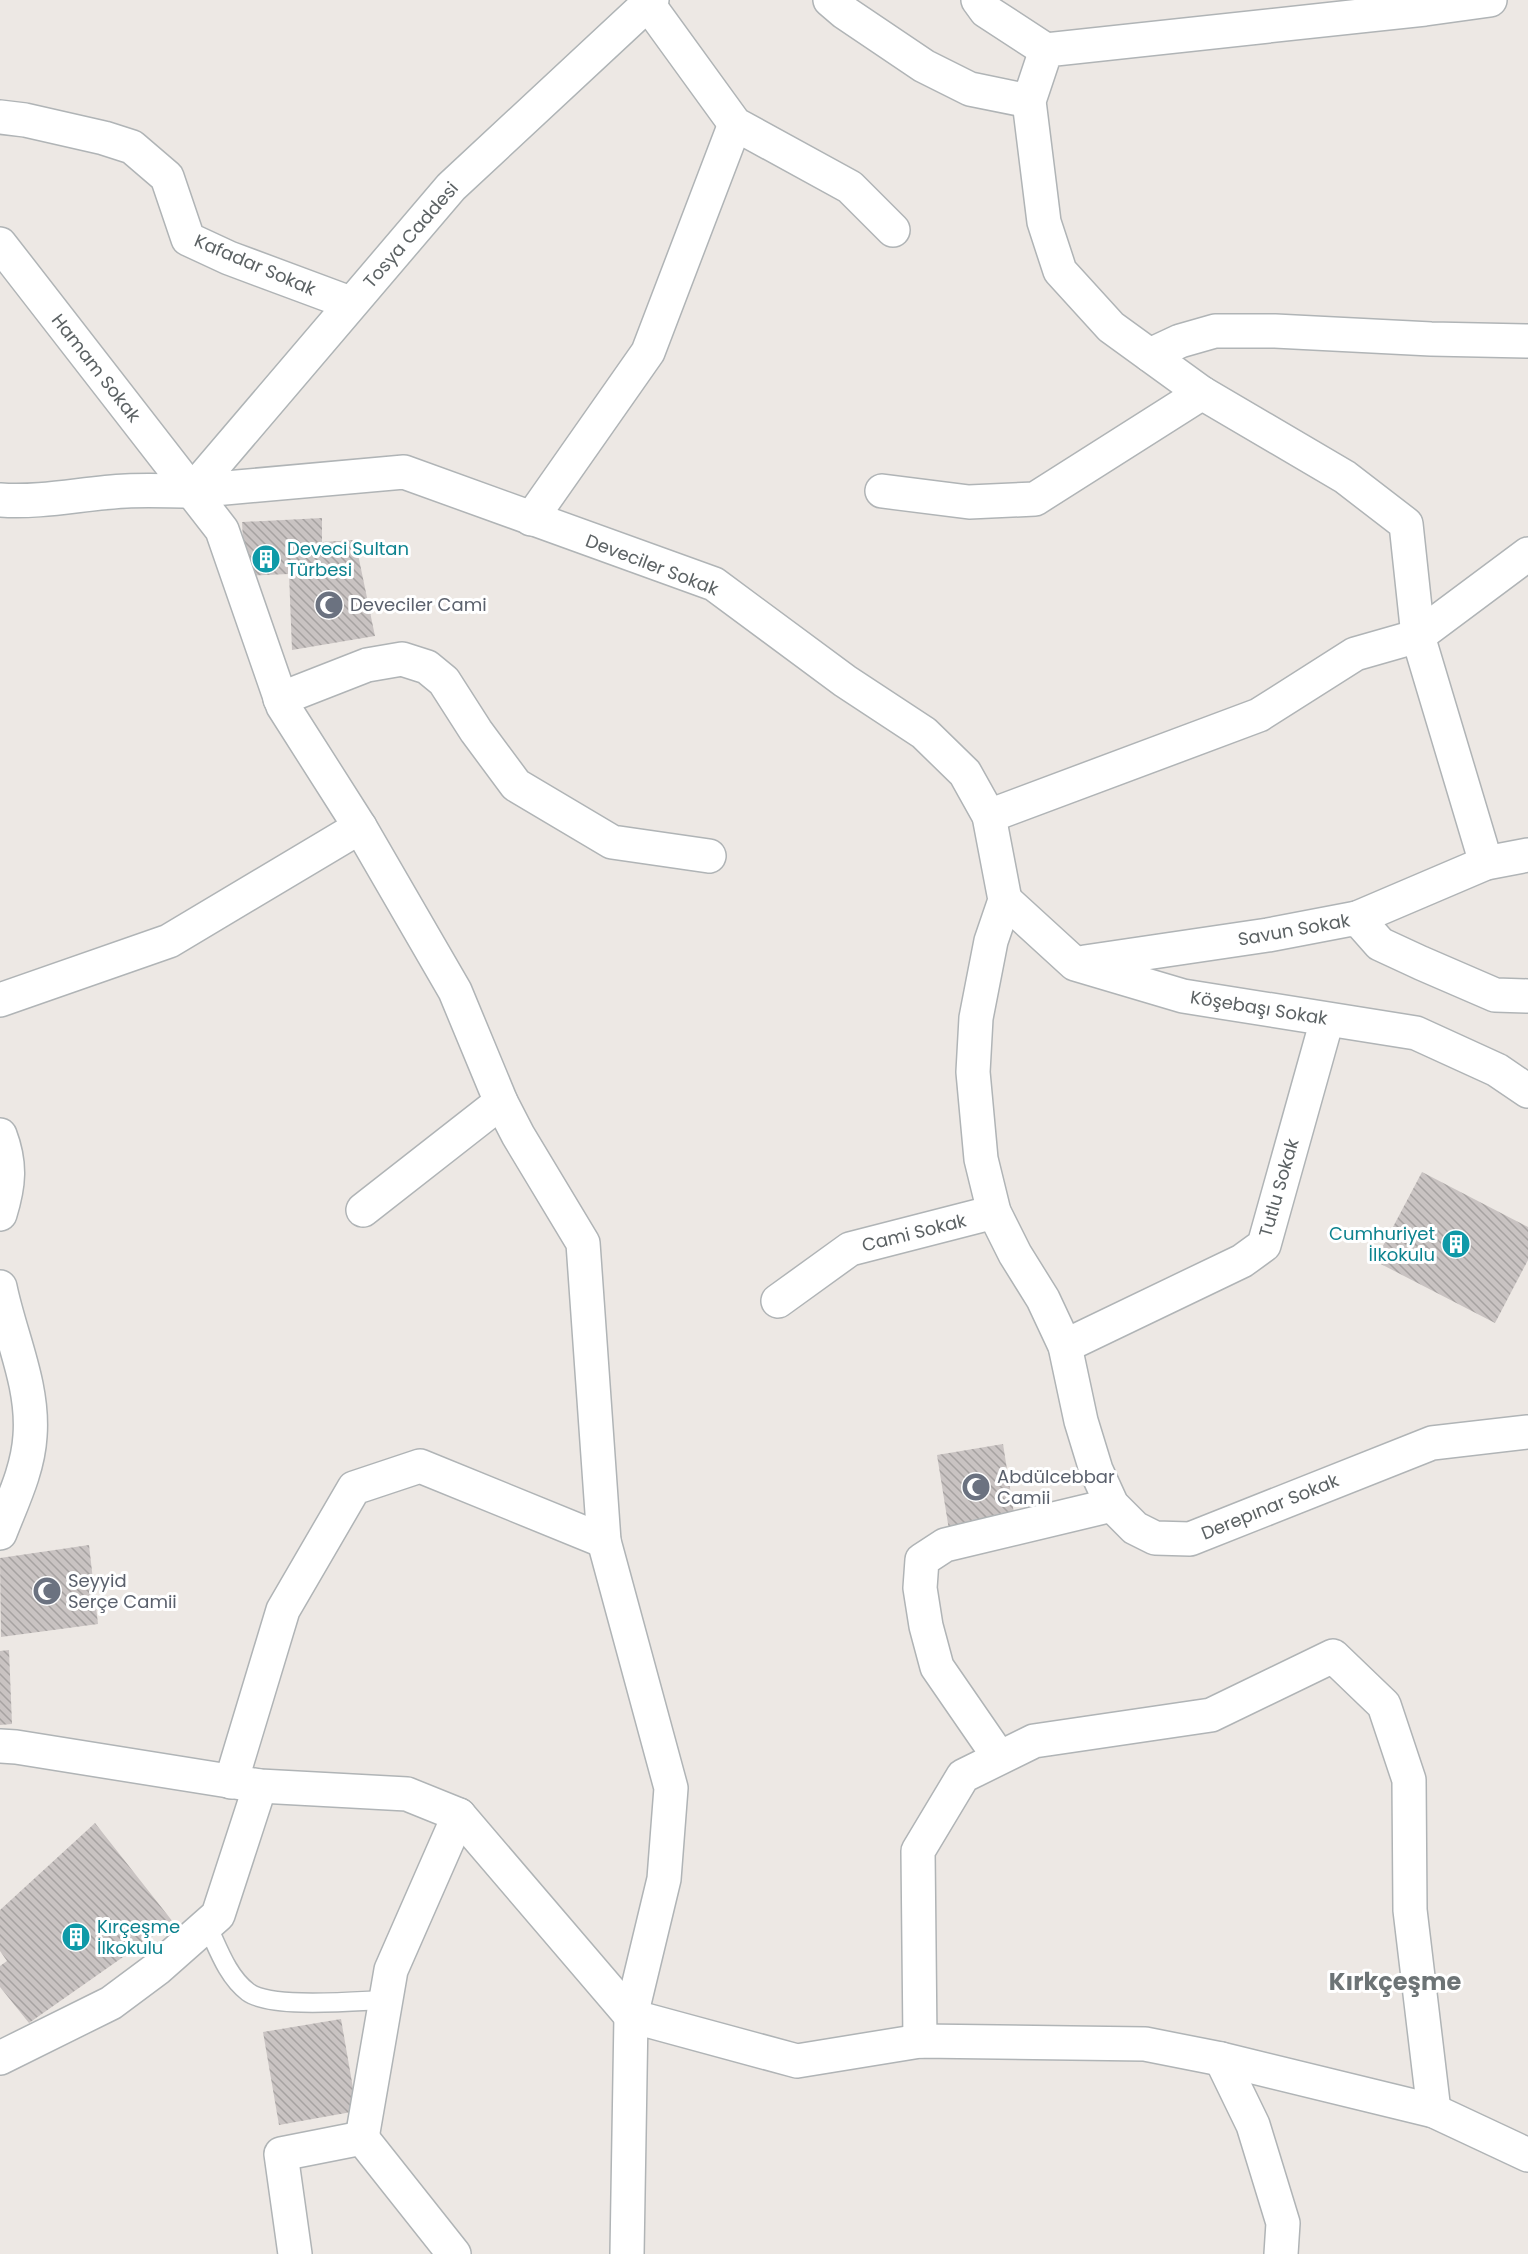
<svg xmlns="http://www.w3.org/2000/svg" width="1528" height="2254" viewBox="0 0 1528 2254" font-family="Poppins,sans-serif">
  <style>
    .building { fill: url(#building-back-hatch) }
    .lines { fill: none; stroke-linecap: round; stroke-linejoin: round }
    .service-casing { stroke: #b0b4b6; stroke-width: 21 }
    .minor-casing { stroke: #b0b4b6; stroke-width: 36 }
    .secondary-casing { stroke: #afb4b6; stroke-width: 36 }
    .service { stroke: #fff; stroke-width: 18 }
    .minor { stroke: #fff; stroke-width: 33 }
    .secondary { stroke: #fff; stroke-width: 33 }
    .labels { text-anchor: middle; stroke-width: 6; stroke-linejoin: round; paint-order: stroke }
    .street-label { font-size: 18px; fill: #5c6264; stroke: #fff }
    .culture-label { font-size: 18px; fill: #0d838f; stroke: #fff; text-anchor: start }
    .worship-label { font-size: 18px; fill: #5b616d; stroke: #fff; text-anchor: start }
    .district-label { font-size: 24px; font-weight: bold; fill: #6d7476; stroke: #fff }
  </style>
  <defs>
    <pattern id="building-back-hatch" width="6" height="6" patternUnits="userSpaceOnUse" patternTransform="scale(1.5)"><rect width="6" height="6" fill="#c9c3c2"/><path d="M-1 5l2 2M0 0l6 6M5-1l2 2" fill="none" stroke="#a6a2a1"/></pattern>
  </defs>
  <rect width="100%" height="100%" fill="#ede8e4"/>
  <g class="building">
    <path d="M 322,518 L 322,542 L 355,540 L 375,636 L 292,650 L 289,574 L 245,576 L 242,522 Z"/>
    <path d="M 1422,1172 L 1528,1227 L 1528,1260 L 1495,1323 L 1375,1261 Z"/>
    <path d="M 1003,1444 L 1015,1520 L 949,1530 L 937,1455 Z"/>
    <path d="M 89,1545 L 98,1624 L 1,1637 L 0,1558 Z"/>
    <path d="M 9,1650 L 12,1724 L 0,1725 L 0,1651 Z"/>
    <path d="M 95,1823 L 173,1922 L 29,2023 L 0,1987 L 0,1966 L 7,1961 L 0,1951 L 0,1910 Z"/>
    <path d="M 341,2019 L 357,2111 L 279,2125 L 263,2032 Z"/>
  </g>
  <g class="lines">
    <g class="service-casing">
      <path id="service" d="M 207,1925 C 218,1948 227,1976 248,1992 C 271,2009 356,2001 386,2000"/>
    </g>
    <g class="minor-casing">
      <g id="minor">
        <path d="M 830,0 L 844,12 L 924,66 L 970,89 L 1029,101"/>
        <path d="M 978,0 L 986,11 L 1046,50"/>
        <path d="M 648,4 L 735,124 L 850,187 L 893,230"/>
        <path d="M 0,117 L 25,120 L 104,138 L 132,147 L 167,177 L 188,239 L 229,258 L 350,303"/>
        <path d="M 0,244 L 222,530 L 283,706 L 360,827 L 455,991 L 501,1102 L 518,1135 L 583,1243 L 604,1541 L 671,1788 L 664,1879 L 631,2016 L 627,2254"/>
        <path d="M 1150,355 L 1180,341 L 1215,331 L 1275,331 L 1431,339 L 1528,341"/>
        <path d="M 192,491 L 404,472 L 714,584 L 845,681 L 924,733 L 965,773 L 989,816 L 1005,900 L 991,941 L 976,1018 L 973,1072 L 981,1159 L 994,1212 L 1015,1254 L 1043,1299 L 1065,1346 L 1081,1421 L 1096,1470 L 1112,1505 L 1135,1528 L 1155,1538 L 1190,1539 L 1432,1443 L 1528,1432"/>
        <path d="M 882,491 L 969,502 L 1035,499 L 1202,393"/>
        <path d="M 531,519 L 648,352 L 735,124"/>
        <path d="M 280,699 L 367,665 L 402,659 L 427,667 L 444,681 L 476,731 L 516,785 L 612,842 L 709,856"/>
        <path d="M 989,816 L 1259,715 L 1355,654 L 1418,636 L 1528,554"/>
        <path d="M 1486,863 L 1418,636 L 1406,524 L 1345,477 L 1202,393 L 1111,327 L 1060,271 L 1044,222 L 1029,101 L 1046,50 L 1425,9 L 1490,0"/>
        <path d="M 1005,900 L 1075,964 L 1183,996 L 1416,1033 L 1497,1070 L 1528,1091"/>
        <path d="M 1357,918 L 1486,863 L 1528,855"/>
        <path d="M 1085,962 L 1268,935 L 1357,918 L 1380,944 L 1421,963 L 1495,995 L 1528,996"/>
        <path d="M 0,1000 L 169,941 L 360,827"/>
        <path d="M 0,1135 C 11,1164 9,1185 0,1214"/>
        <path d="M 363,1210 L 501,1102"/>
        <path d="M 0,1287 C 10,1336 34,1385 30,1436 C 28,1470 12,1502 0,1533"/>
        <path d="M 778,1301 L 850,1249 L 994,1212"/>
        <path d="M 1065,1346 L 1242,1261 L 1264,1245 L 1327,1020"/>
        <path d="M 0,1746 L 16,1747 L 260,1786 L 407,1794 L 459,1815 L 631,2016 L 797,2061 L 920,2041 L 1145,2044 L 1221,2059 L 1434,2111 L 1528,2155"/>
        <path d="M 999,1757 L 937,1667 L 926,1626 L 920,1588 L 922,1560 L 945,1545 L 1112,1505"/>
        <path d="M 231,1782 L 283,1610 L 354,1488 L 420,1466 L 604,1541"/>
        <path d="M 920,2041 L 918,1851 L 963,1776 L 1034,1741 L 1211,1715 L 1333,1656 L 1384,1705 L 1409,1780 L 1410,1910 L 1434,2111"/>
        <path d="M 0,2058 L 111,2003 L 158,1968 L 218,1915 L 260,1786"/>
        <path d="M 1221,2059 L 1253,2125 L 1283,2223 L 1281,2254"/>
        <path d="M 362,2138 L 391,1970 L 459,1815"/>
        <path d="M 295,2254 L 281,2154 L 362,2138 L 454,2254"/>
      </g>
    </g>
    <g class="secondary-casing">
      <path id="secondary" d="M 0,500 C 43,503 84,493 126,491 C 148,490 170,491 192,491 L 451,187 L 652,0"/>
    </g>
    <use href="#service" class="service"/>
    <use href="#minor" class="minor"/>
    <use href="#secondary" class="secondary"/>
  </g>
  <defs>
    <g id="building-disc" transform="scale(1.5)"><circle r="9.5" fill="#0f9aa8" stroke="#fff"/><path d="M-4-6H4V6H1V3H-1V6H-4ZM-2.5-4.3h1.7v1.8h-1.7ZM.8-4.3h1.7v1.8H.8ZM-2.5-1h1.7V.8h-1.7ZM.8-1h1.7V.8H.8Z" fill="#fff"/></g>
    <g id="mosque-disc" transform="scale(1.5)"><circle r="9.5" fill="#6b7280" stroke="#fff"/><path d="M3.5-4.9A6 6 0 1 0 3.5 4.9A5 5 0 1 1 3.5-4.9Z" fill="#fff"/></g>
  </defs>
  <g fill-rule="evenodd">
    <use href="#building-disc" x="266" y="559"/>
    <use href="#mosque-disc" x="329" y="605"/>
    <use href="#building-disc" x="1456" y="1244"/>
    <use href="#mosque-disc" x="976" y="1487"/>
    <use href="#mosque-disc" x="47" y="1591"/>
    <use href="#building-disc" x="76" y="1937"/>
  </g>
  <g class="labels">
    <g class="street-label">
      <text transform="translate(411 235) rotate(-49)" y="6">Tosya Caddesi</text>
      <text transform="translate(255 265) rotate(23)" y="6">Kafadar Sokak</text>
      <text transform="translate(96 368) rotate(52)" y="6">Hamam Sokak</text>
      <text transform="translate(652 565) rotate(21)" y="6">Deveciler Sokak</text>
      <text transform="translate(1294 930) rotate(-10)" y="6">Savun Sokak</text>
      <text transform="translate(1259 1008) rotate(9)" y="6">Köşebaşı Sokak</text>
      <text transform="translate(1279 1188) rotate(-74)" y="6">Tutlu Sokak</text>
      <text transform="translate(914 1233) rotate(-14)" y="6">Cami Sokak</text>
      <text transform="translate(1270 1507) rotate(-22)" y="6">Derepınar Sokak</text>
    </g>
    <g class="culture-label">
      <text x="287" y="555">Deveci Sultan<tspan x="287" dy="21">Türbesi</tspan></text>
      <text x="1435" y="1240" text-anchor="end">Cumhuriyet<tspan x="1435" dy="21">İlkokulu</tspan></text>
      <text x="97" y="1933">Kırçeşme<tspan x="97" dy="21">İlkokulu</tspan></text>
    </g>
    <g class="worship-label">
      <text x="350" y="611">Deveciler Cami</text>
      <text x="997" y="1483">Abdülcebbar<tspan x="997" dy="21">Camii</tspan></text>
      <text x="68" y="1587">Seyyid<tspan x="68" dy="21">Serçe Camii</tspan></text>
    </g>
    <g class="district-label">
      <text x="1395" y="1990">Kırkçeşme</text>
    </g>
  </g>
</svg>
